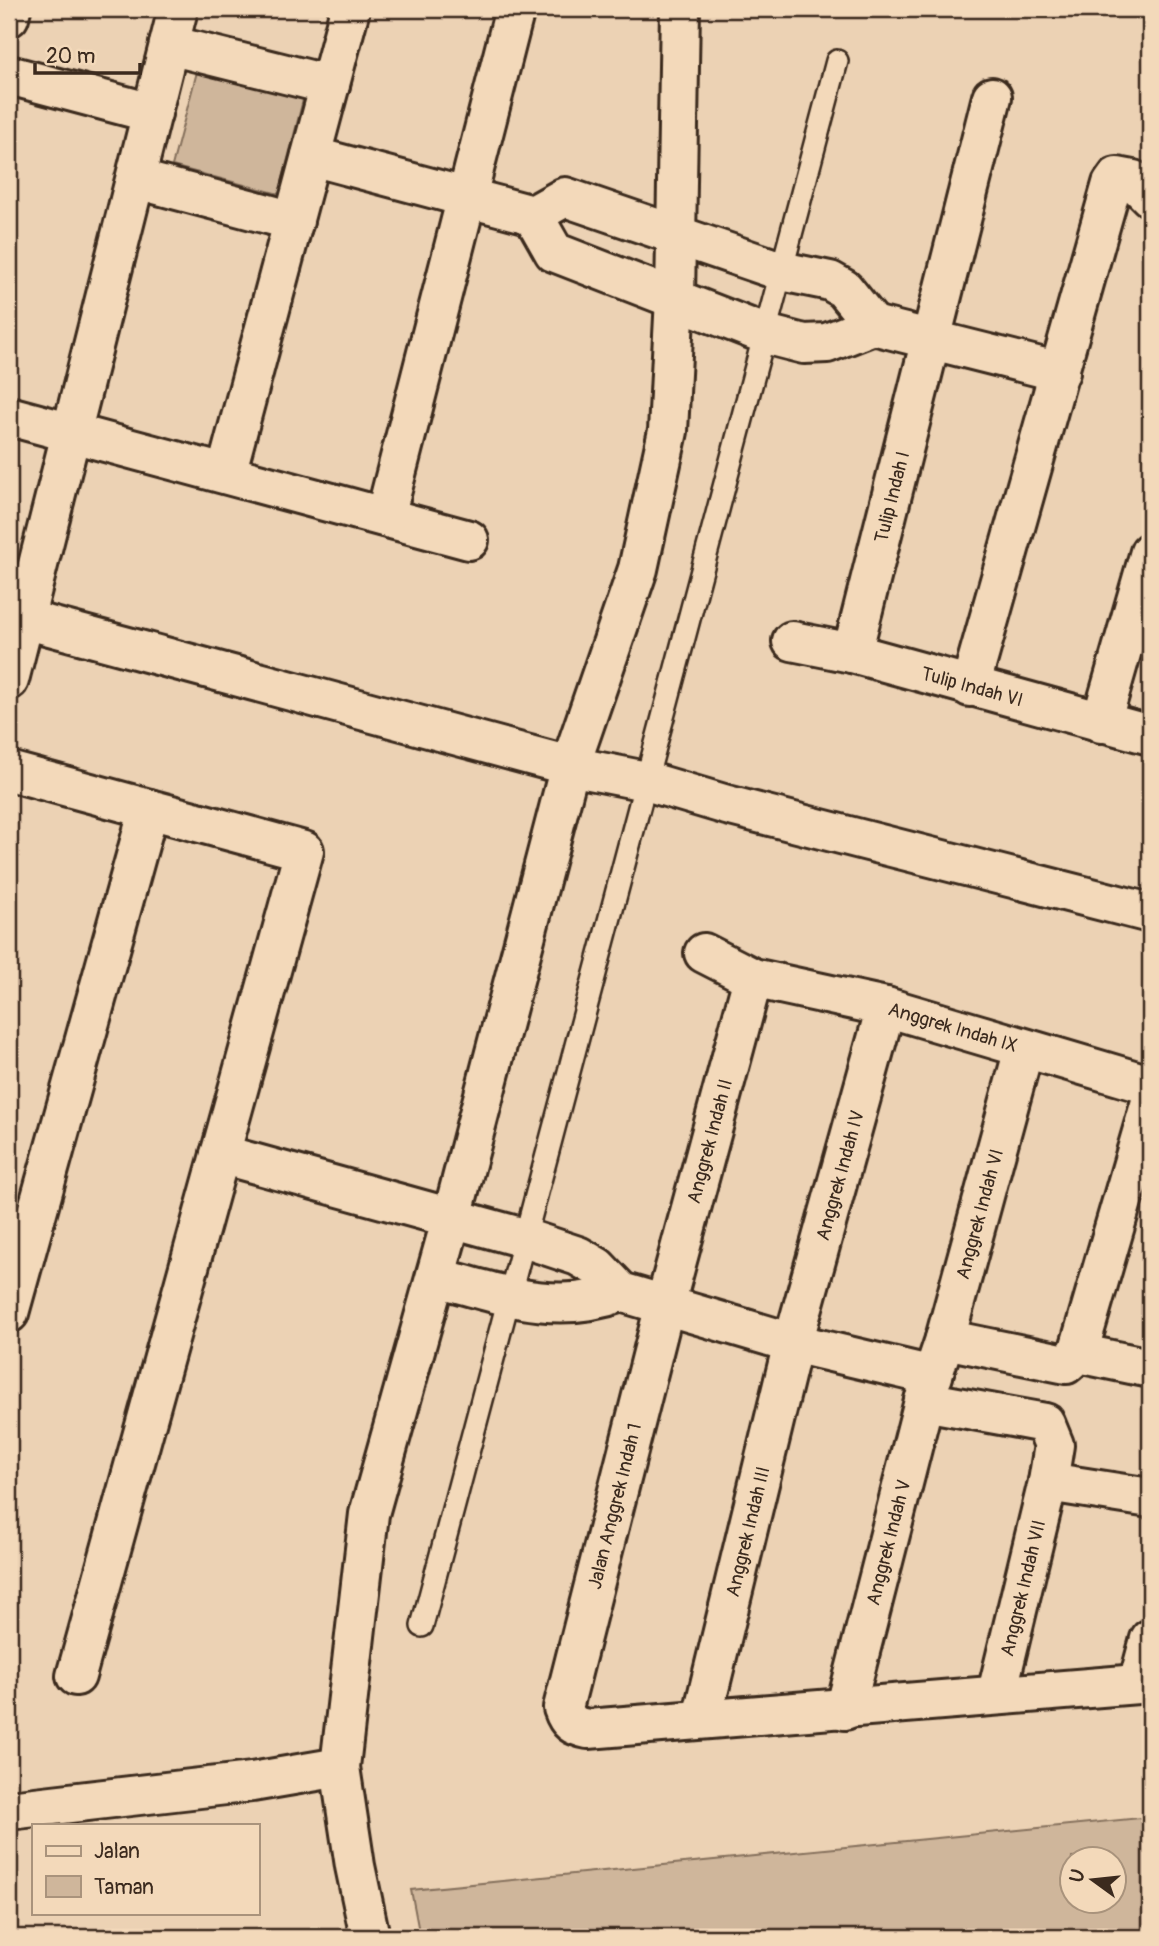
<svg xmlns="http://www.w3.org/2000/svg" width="1159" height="1946" viewBox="0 0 1159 1946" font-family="Pangolin,sans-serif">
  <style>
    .green { fill: #cfb69b; stroke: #85705c; stroke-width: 2; fill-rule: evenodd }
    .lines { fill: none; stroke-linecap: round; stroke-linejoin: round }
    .lane-casing { stroke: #3b2a1e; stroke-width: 26 }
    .street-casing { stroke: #3b2a1e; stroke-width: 44 }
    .lane { stroke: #f3d9ba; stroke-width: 21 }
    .street { stroke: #f3d9ba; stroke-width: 38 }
    .labels { text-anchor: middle; stroke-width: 5; stroke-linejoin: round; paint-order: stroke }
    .street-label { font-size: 19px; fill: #3b2a1e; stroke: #f3d9ba }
  </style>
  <rect width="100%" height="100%" fill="#ecd2b4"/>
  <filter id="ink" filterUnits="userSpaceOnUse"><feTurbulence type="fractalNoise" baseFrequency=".0143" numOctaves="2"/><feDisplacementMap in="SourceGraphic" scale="14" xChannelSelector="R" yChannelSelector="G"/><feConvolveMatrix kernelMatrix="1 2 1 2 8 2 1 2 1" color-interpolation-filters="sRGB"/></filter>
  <g filter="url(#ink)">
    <g class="green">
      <path d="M 198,68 L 304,96 L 279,194 L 172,166 Z"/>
      <path d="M 1150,1817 L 1150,1937 L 420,1937 L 411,1890 ZM 1072,1858 L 1114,1858 L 1114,1900 L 1072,1900 Z"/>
    </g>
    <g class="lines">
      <g class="lane-casing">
        <path id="lane" d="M 422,1626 L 837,61"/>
      </g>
      <g class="street-casing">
        <g id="street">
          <path d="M 9,17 L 11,9"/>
          <path d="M 169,45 L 330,85"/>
          <path d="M 9,75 L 152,113"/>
          <path d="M 311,156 L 533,215 L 565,197 L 781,271 L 830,281 L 844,289 L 873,325"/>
          <path d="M 136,179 L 294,221"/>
          <path d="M 533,215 L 554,252 L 765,334 L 804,344 L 827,343 L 873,325 L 1060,372"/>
          <path d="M 9,416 L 469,540"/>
          <path d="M 226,474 L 350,9"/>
          <path d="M 385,517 L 515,9"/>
          <path d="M 9,615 L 570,766 L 646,781 L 727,805 L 1150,913"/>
          <path id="s1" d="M 792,641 L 852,653 L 1150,735"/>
          <path id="s2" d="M 852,653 L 992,97"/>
          <path d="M 9,680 L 178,9"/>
          <path d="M 970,687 L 1112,184 L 1117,177 L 1133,180 L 1150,197"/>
          <path d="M 1101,723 L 1150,552"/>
          <path d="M 9,771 L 304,851 L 76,1676"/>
          <path id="s3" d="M 704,953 L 753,978 L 886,1007 L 1150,1085"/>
          <path d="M 753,978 L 665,1305 L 563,1708 C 568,1723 573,1726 588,1729 L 1150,1683"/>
          <path d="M 220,1154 L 524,1238 L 578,1256 L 597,1267 L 621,1292 L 793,1343 L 933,1376"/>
          <path d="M 436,1277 C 500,1294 556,1316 621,1292"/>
          <path d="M 9,1313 L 149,809"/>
          <path d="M 945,1339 L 1066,1364 L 1078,1353 L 1150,1368"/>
          <path d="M 1078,1353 L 1150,1105"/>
          <path d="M 924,1401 L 1045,1423 L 1054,1445 L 1048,1482 L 1150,1498"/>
          <path d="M 1138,1684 L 1150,1639"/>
          <path id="s4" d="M 997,1693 L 1048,1482"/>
          <path id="s5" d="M 845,1710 L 924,1401 L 945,1339 L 1024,1049"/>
          <path id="s6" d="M 702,1718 L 793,1343 L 886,1007"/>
          <path d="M 9,1810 L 252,1782 L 340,1767"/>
          <path d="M 370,1937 L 355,1866 L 340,1767 L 369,1514 L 451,1221 L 570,766 L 638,569 L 668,431 L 675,298 L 680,9"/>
        </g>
      </g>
      <use href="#lane" class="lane"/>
      <use href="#street" class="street"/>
    </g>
  </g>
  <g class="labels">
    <g class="street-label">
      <text dy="7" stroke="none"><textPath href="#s2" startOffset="161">Tulip Indah I</textPath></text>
      <text dy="7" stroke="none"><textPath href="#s1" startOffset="186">Tulip Indah VI</textPath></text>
      <text dy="7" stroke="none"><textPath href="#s3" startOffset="261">Anggrek Indah IX</textPath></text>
      <text transform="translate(709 1141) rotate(-75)" y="7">Anggrek Indah II</text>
      <text dy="7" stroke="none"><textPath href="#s6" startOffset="560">Anggrek Indah IV</textPath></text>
      <text dy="7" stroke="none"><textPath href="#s5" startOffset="514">Anggrek Indah VI</textPath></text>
      <text transform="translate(614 1506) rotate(-76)" y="7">Jalan Anggrek Indah 1</text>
      <text dy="7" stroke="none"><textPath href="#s6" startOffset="192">Anggrek Indah III</textPath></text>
      <text dy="7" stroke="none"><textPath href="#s5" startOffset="173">Anggrek Indah V</textPath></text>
      <text dy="7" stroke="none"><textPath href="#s4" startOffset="108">Anggrek Indah VII</textPath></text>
    </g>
  </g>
  <rect width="1159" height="1946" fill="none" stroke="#f3d9ba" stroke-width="35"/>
  <rect x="18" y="18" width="1124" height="1911" fill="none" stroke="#3b2a1e" stroke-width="2.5" filter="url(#ink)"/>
  <rect x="32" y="1824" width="228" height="91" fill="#f3d9ba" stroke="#a9937c" stroke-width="2"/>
  <rect x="46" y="1846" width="35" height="10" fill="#f3d9ba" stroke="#a9937c" stroke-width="2"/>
  <text x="94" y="1858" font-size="21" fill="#3b2a1e">Jalan</text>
  <rect x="46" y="1876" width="35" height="21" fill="#cfb69b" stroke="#a9937c" stroke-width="2"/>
  <text x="94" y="1894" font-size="21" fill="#3b2a1e">Taman</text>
  <g transform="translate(1093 1880) rotate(285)"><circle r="33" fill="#f3d9ba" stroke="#a9937c" stroke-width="2"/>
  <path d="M0-5L12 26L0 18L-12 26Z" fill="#3b2a1e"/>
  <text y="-10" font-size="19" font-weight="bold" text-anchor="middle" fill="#3b2a1e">U</text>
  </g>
  <path d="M35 63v10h105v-10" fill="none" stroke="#3b2a1e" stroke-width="3.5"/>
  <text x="46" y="63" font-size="21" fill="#3b2a1e" stroke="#f3d9ba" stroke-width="5" paint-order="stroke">20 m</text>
</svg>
